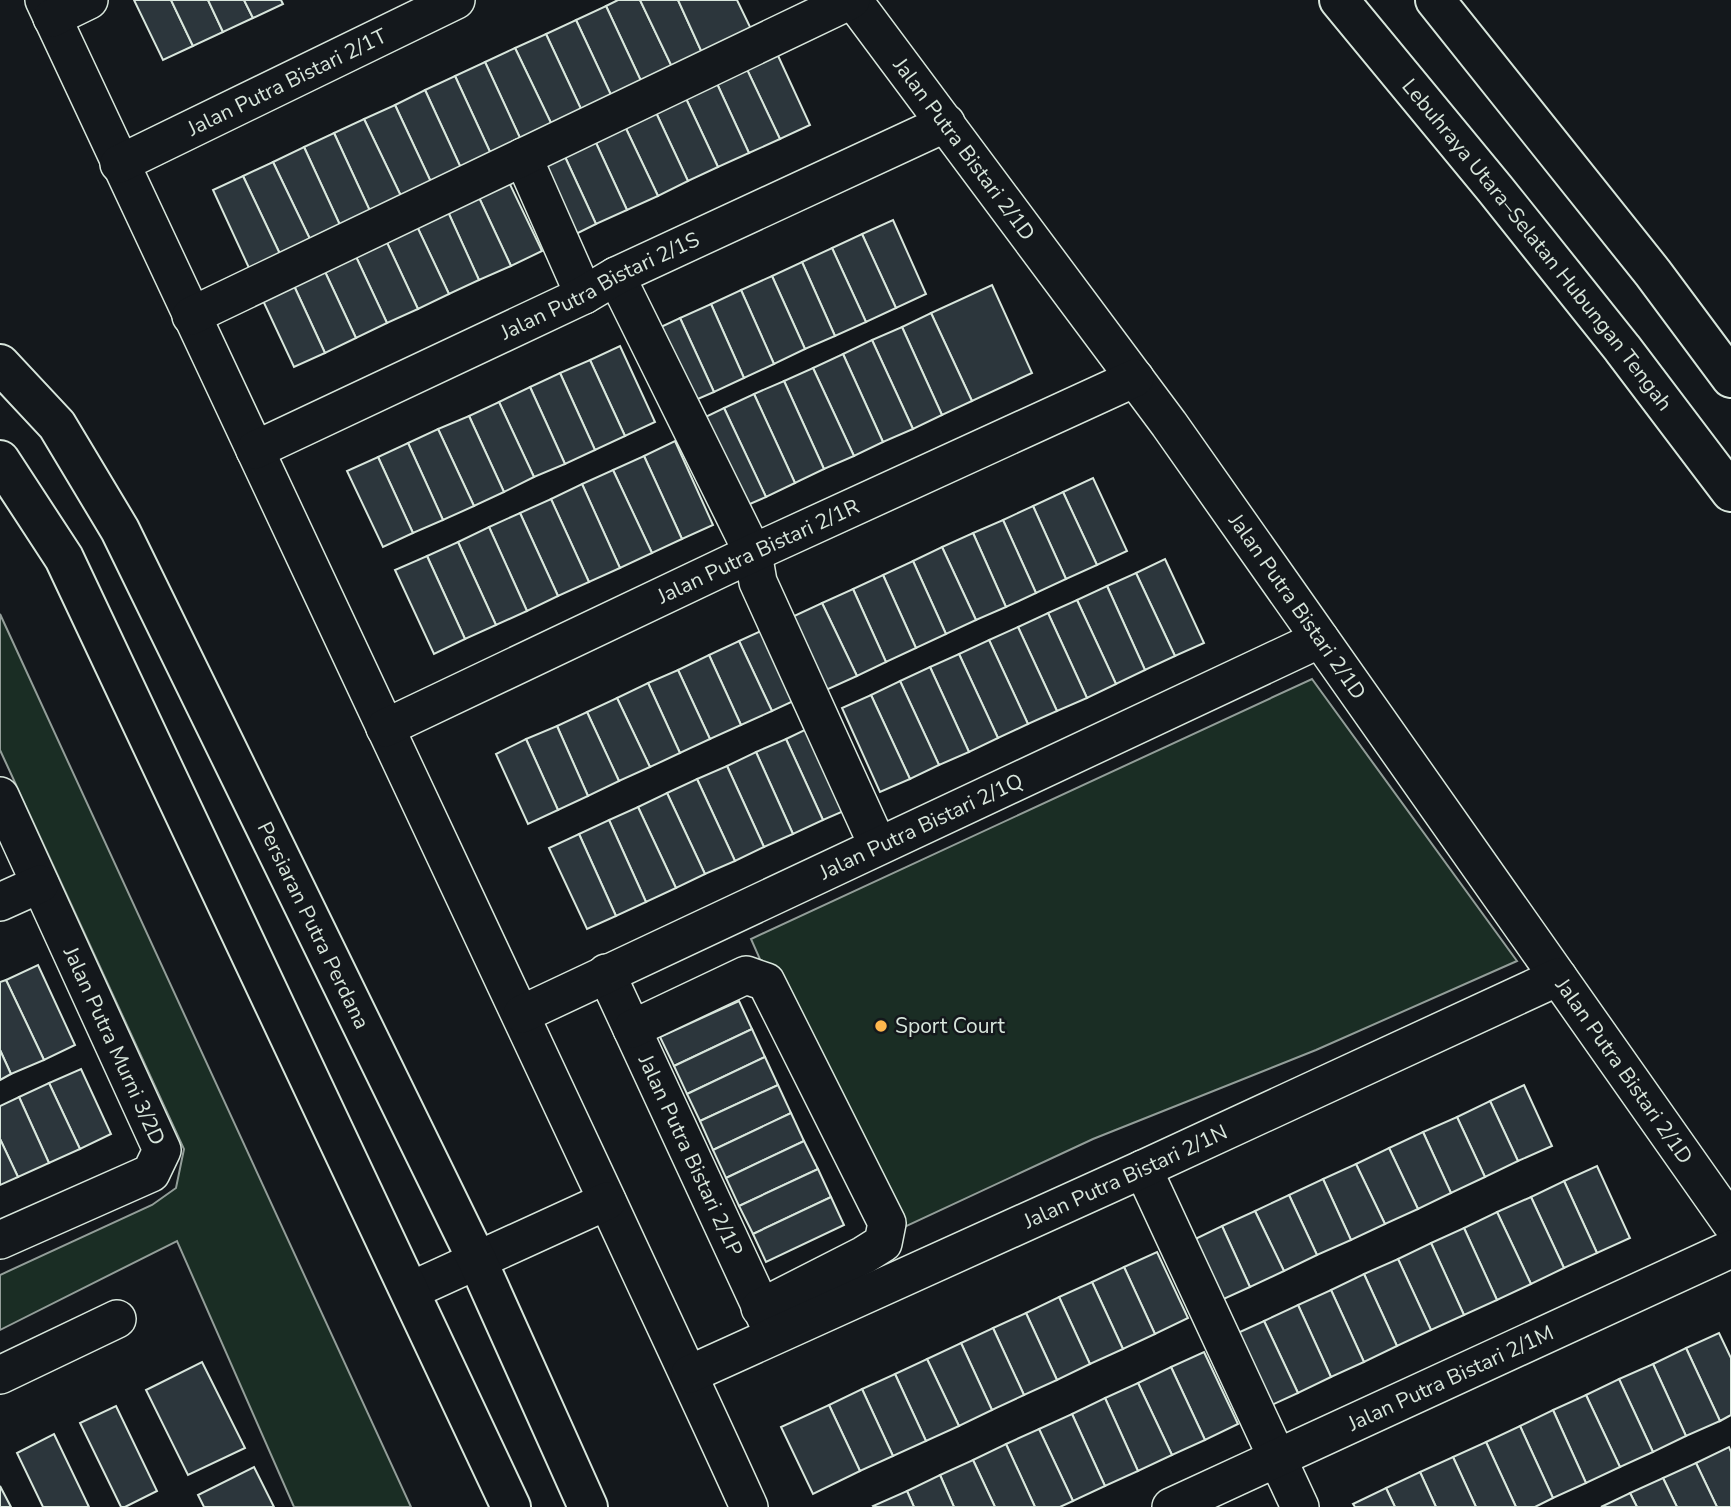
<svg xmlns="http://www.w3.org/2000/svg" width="1731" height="1507" viewBox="0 0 1731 1507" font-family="'Nunito Sans',sans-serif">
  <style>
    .green { fill: #1a2d24; stroke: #939e99; stroke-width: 2 }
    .building { fill: #2c363c; stroke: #d8e6dc; stroke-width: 2 }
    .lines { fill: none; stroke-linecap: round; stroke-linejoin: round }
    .minor-casing { stroke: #d8e6dc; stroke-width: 40 }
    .major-casing { stroke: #d8e6dc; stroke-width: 42 }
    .highway-casing { stroke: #d8e6dc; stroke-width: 42 }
    .minor { stroke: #14181c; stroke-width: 37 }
    .major { stroke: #14181c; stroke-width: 38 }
    .highway { stroke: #14181c; stroke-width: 38 }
    .poi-dot { fill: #ffb74d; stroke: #14181c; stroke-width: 2.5 }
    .labels { text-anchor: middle; stroke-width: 5; stroke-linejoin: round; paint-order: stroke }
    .street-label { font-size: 21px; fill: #d8e6dc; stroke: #14181c }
    .poi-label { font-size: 21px; fill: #d8e6dc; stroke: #14181c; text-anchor: start }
  </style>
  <rect width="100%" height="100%" fill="#14181c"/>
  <g class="green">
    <path d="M 0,614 L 411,1507 L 294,1507 L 177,1241 L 0,1330 L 0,1275 L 152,1205 L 176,1188 L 184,1149 L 0,750 Z"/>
    <path d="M 1312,679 L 1517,961 L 1316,1050 L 1093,1139 L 883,1237 L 751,939 Z"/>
  </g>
  <g class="building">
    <path d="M 134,0 L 171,0 L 193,46 L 163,60 Z"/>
    <path d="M 171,0 L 208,0 L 223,32 L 193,46 Z"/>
    <path d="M 208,0 L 244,0 L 253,18 L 223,32 Z"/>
    <path d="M 244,0 L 281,0 L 283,4 L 253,18 Z"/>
    <path d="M 618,0 L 640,0 L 673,69 L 642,83 L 606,6 Z"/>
    <path d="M 640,0 L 678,0 L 703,55 L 673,69 Z"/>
    <path d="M 678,0 L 737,0 L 752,31 L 703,55 Z"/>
    <path d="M 606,6 L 642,83 L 612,97 L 576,20 Z"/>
    <path d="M 576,20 L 612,97 L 582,111 L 546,34 Z"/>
    <path d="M 546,34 L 582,111 L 552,125 L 515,48 Z"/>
    <path d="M 774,47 L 810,125 L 780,139 L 743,61 Z"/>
    <path d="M 515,48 L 552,125 L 521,140 L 485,62 Z"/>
    <path d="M 743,61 L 780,139 L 749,153 L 713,75 Z"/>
    <path d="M 485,62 L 521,140 L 491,154 L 455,76 Z"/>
    <path d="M 713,75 L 749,153 L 718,167 L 682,90 Z"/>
    <path d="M 455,76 L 491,154 L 461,168 L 425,90 Z"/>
    <path d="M 425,90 L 461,168 L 431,182 L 395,105 Z"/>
    <path d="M 682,90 L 718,167 L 688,181 L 652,104 Z"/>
    <path d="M 652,104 L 688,181 L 658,196 L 621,118 Z"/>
    <path d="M 395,105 L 431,182 L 401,196 L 364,119 Z"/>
    <path d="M 621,118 L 658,196 L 627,210 L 591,132 Z"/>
    <path d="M 364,119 L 401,196 L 370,211 L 334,133 Z"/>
    <path d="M 591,132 L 627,210 L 596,224 L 560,146 Z"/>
    <path d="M 334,133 L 370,211 L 340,225 L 304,147 Z"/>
    <path d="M 560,146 L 596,224 L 566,239 L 529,161 Z"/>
    <path d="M 304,147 L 340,225 L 310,239 L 273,162 Z"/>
    <path d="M 273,162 L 310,239 L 280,254 L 243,176 Z"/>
    <path d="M 505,174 L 542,251 L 511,266 L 475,189 Z"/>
    <path d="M 243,176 L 280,254 L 249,268 L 213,190 Z"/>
    <path d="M 475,189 L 511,266 L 479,280 L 444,203 Z"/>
    <path d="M 444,203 L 479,280 L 449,294 L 413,218 Z"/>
    <path d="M 413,218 L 449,294 L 418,309 L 382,232 Z"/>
    <path d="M 893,220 L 926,294 L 896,308 L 862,234 Z"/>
    <path d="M 382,232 L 418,309 L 387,323 L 351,246 Z"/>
    <path d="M 862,234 L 896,308 L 866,322 L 832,248 Z"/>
    <path d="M 351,246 L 387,323 L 356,338 L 320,261 Z"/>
    <path d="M 832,248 L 866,322 L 835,336 L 802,262 Z"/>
    <path d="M 320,261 L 356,338 L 325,353 L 289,275 Z"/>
    <path d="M 802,262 L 835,336 L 805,349 L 772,276 Z"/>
    <path d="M 289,275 L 325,353 L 294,367 L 258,290 Z"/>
    <path d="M 772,276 L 805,349 L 774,364 L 741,290 Z"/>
    <path d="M 992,285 L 1032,373 L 972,401 L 931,313 Z"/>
    <path d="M 741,290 L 774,364 L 744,378 L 711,304 Z"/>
    <path d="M 711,304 L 744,378 L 714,392 L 680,318 Z"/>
    <path d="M 931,313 L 972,401 L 942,415 L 902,327 Z"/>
    <path d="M 680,318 L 714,392 L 684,405 L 650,332 Z"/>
    <path d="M 902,327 L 942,415 L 913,429 L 872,340 Z"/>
    <path d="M 872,340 L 913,429 L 883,442 L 843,354 Z"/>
    <path d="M 620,346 L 655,422 L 625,436 L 590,360 Z"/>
    <path d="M 843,354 L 883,442 L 854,456 L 813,368 Z"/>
    <path d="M 590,360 L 625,436 L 595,450 L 560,373 Z"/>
    <path d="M 813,368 L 854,456 L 824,469 L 784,381 Z"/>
    <path d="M 560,373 L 595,450 L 565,464 L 530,387 Z"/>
    <path d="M 784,381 L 824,469 L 795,483 L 754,394 Z"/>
    <path d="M 530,387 L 565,464 L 534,477 L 499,402 Z"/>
    <path d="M 754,394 L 795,483 L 766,497 L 724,408 Z"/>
    <path d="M 499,402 L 534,477 L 504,492 L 469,416 Z"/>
    <path d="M 724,408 L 766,497 L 736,510 L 695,422 Z"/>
    <path d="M 469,416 L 504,492 L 474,506 L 438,429 Z"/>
    <path d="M 438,429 L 474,506 L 443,520 L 408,443 Z"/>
    <path d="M 675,441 L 713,525 L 682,539 L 644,456 Z"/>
    <path d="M 408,443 L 443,520 L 413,533 L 378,457 Z"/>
    <path d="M 644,456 L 682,539 L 652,553 L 613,470 Z"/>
    <path d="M 378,457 L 413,533 L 383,547 L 347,471 Z"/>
    <path d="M 613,470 L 652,553 L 620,568 L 582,484 Z"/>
    <path d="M 1093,478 L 1127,551 L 1097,565 L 1063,492 Z"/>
    <path d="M 582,484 L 620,568 L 589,582 L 551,499 Z"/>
    <path d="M 1063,492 L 1097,565 L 1066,579 L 1033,506 Z"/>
    <path d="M 551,499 L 589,582 L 558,596 L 520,513 Z"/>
    <path d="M 1033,506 L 1066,579 L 1036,593 L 1003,520 Z"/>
    <path d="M 520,513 L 558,596 L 527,611 L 489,527 Z"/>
    <path d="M 1003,520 L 1036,593 L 1006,607 L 973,533 Z"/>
    <path d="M 489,527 L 527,611 L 496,625 L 458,542 Z"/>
    <path d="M 973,533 L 1006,607 L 976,620 L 942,547 Z"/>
    <path d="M 458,542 L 496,625 L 465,639 L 427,556 Z"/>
    <path d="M 942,547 L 976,620 L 946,634 L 913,561 Z"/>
    <path d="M 427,556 L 465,639 L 434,654 L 395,570 Z"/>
    <path d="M 1165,559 L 1204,643 L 1175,656 L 1136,573 Z"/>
    <path d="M 913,561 L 946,634 L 916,648 L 883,575 Z"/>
    <path d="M 1136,573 L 1175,656 L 1145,670 L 1107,586 Z"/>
    <path d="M 883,575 L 916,648 L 886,662 L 853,589 Z"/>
    <path d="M 1107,586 L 1145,670 L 1116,684 L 1077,600 Z"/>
    <path d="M 853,589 L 886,662 L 857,676 L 822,603 Z"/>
    <path d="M 1077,600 L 1116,684 L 1087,698 L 1048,613 Z"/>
    <path d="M 822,603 L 857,676 L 826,690 L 792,617 Z"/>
    <path d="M 1048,613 L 1087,698 L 1057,711 L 1018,627 Z"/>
    <path d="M 770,627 L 802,697 L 772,711 L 739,641 Z"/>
    <path d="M 1018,627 L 1057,711 L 1028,724 L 989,640 Z"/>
    <path d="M 989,640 L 1028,724 L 998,738 L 959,654 Z"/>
    <path d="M 739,641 L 772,711 L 741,725 L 709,655 Z"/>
    <path d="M 959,654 L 998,738 L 969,752 L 930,667 Z"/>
    <path d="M 709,655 L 741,725 L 710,739 L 678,670 Z"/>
    <path d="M 930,667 L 969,752 L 939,765 L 900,681 Z"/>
    <path d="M 678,670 L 710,739 L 680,753 L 648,683 Z"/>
    <path d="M 900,681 L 939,765 L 910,779 L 871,695 Z"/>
    <path d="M 648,683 L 680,753 L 650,767 L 617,698 Z"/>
    <path d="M 871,695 L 910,779 L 880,792 L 842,708 Z"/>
    <path d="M 617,698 L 650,767 L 619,781 L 587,712 Z"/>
    <path d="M 587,712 L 619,781 L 588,796 L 557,726 Z"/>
    <path d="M 815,725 L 853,807 L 823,820 L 786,739 Z"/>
    <path d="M 557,726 L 588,796 L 558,810 L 526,739 Z"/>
    <path d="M 526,739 L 558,810 L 528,824 L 496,754 Z"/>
    <path d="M 786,739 L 823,820 L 793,834 L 756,752 Z"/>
    <path d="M 756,752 L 793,834 L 764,847 L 727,766 Z"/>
    <path d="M 727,766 L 764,847 L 735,861 L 697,779 Z"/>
    <path d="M 697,779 L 735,861 L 705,874 L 667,793 Z"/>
    <path d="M 667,793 L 705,874 L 676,888 L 638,807 Z"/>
    <path d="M 638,807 L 676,888 L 646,902 L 609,820 Z"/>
    <path d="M 609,820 L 646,902 L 616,916 L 579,834 Z"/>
    <path d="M 579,834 L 616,916 L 587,929 L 549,848 Z"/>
    <path d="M 38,965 L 75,1045 L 44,1060 L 6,980 Z"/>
    <path d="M 6,980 L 44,1060 L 11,1074 L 0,1050 L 0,982 Z"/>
    <path d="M 739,1001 L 752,1029 L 674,1066 L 660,1037 Z"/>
    <path d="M 752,1029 L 765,1057 L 687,1094 L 674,1066 Z"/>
    <path d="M 0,1050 L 11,1074 L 0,1080 Z"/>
    <path d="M 765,1057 L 778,1085 L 700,1121 L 687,1094 Z"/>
    <path d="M 81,1069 L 111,1134 L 80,1149 L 49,1083 Z"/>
    <path d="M 49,1083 L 80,1149 L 49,1163 L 19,1097 Z"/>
    <path d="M 778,1085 L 791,1113 L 713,1150 L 700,1121 Z"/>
    <path d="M 1524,1085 L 1552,1146 L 1518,1161 L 1490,1101 Z"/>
    <path d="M 19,1097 L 49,1163 L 18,1177 L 0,1139 L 0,1106 Z"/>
    <path d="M 1490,1101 L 1518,1161 L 1485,1177 L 1457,1117 Z"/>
    <path d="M 791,1113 L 804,1141 L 726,1178 L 713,1150 Z"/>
    <path d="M 1457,1117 L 1485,1177 L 1451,1193 L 1423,1132 Z"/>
    <path d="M 1423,1132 L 1451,1193 L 1418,1209 L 1389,1148 Z"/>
    <path d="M 0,1139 L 18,1177 L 0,1185 Z"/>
    <path d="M 804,1141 L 818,1169 L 739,1206 L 726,1178 Z"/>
    <path d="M 1389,1148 L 1418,1209 L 1385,1224 L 1356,1164 Z"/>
    <path d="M 1356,1164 L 1385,1224 L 1351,1240 L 1323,1179 Z"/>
    <path d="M 1597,1166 L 1630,1238 L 1597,1253 L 1564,1181 Z"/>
    <path d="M 818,1169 L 831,1197 L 753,1234 L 739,1206 Z"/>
    <path d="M 1323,1179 L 1351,1240 L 1317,1255 L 1289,1195 Z"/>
    <path d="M 1564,1181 L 1597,1253 L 1564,1268 L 1531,1197 Z"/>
    <path d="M 1289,1195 L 1317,1255 L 1284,1271 L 1255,1211 Z"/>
    <path d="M 831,1197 L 844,1225 L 766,1262 L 753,1234 Z"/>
    <path d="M 1531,1197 L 1564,1268 L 1531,1284 L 1497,1212 Z"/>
    <path d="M 1255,1211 L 1284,1271 L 1250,1287 L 1222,1226 Z"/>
    <path d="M 1497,1212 L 1531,1284 L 1497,1300 L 1464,1228 Z"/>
    <path d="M 1222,1226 L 1250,1287 L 1217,1302 L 1189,1242 Z"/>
    <path d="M 1464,1228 L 1497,1300 L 1464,1315 L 1431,1243 Z"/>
    <path d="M 1431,1243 L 1464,1315 L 1431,1330 L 1398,1259 Z"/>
    <path d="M 1157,1252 L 1188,1318 L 1155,1334 L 1124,1267 Z"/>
    <path d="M 1398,1259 L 1431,1330 L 1397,1346 L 1364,1274 Z"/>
    <path d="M 1124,1267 L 1155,1334 L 1123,1349 L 1092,1282 Z"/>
    <path d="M 1364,1274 L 1397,1346 L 1364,1362 L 1331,1290 Z"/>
    <path d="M 1092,1282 L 1123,1349 L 1090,1364 L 1059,1297 Z"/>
    <path d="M 1331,1290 L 1364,1362 L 1331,1377 L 1298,1305 Z"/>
    <path d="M 1059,1297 L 1090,1364 L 1057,1380 L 1026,1313 Z"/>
    <path d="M 1298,1305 L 1331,1377 L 1298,1393 L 1264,1321 Z"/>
    <path d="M 1026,1313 L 1057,1380 L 1024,1395 L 993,1328 Z"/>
    <path d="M 1264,1321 L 1298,1393 L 1265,1408 L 1231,1336 Z"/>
    <path d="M 993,1328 L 1024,1395 L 992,1410 L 961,1343 Z"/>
    <path d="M 1719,1333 L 1731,1358 L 1731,1415 L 1720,1421 L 1686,1348 Z"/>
    <path d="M 961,1343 L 992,1410 L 959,1426 L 927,1359 Z"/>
    <path d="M 1686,1348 L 1720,1421 L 1686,1436 L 1653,1364 Z"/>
    <path d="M 1204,1352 L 1238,1424 L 1205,1440 L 1171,1367 Z"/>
    <path d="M 927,1359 L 959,1426 L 926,1441 L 895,1374 Z"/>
    <path d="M 202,1362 L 245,1448 L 188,1475 L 146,1390 Z"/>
    <path d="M 1653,1364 L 1686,1436 L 1653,1452 L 1619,1379 Z"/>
    <path d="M 1171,1367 L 1205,1440 L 1172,1455 L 1138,1383 Z"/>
    <path d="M 895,1374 L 926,1441 L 893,1456 L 862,1389 Z"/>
    <path d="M 1619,1379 L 1653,1452 L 1620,1467 L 1586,1395 Z"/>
    <path d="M 1138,1383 L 1172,1455 L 1138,1471 L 1105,1398 Z"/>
    <path d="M 862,1389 L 893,1456 L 860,1471 L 829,1405 Z"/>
    <path d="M 1586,1395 L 1620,1467 L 1586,1483 L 1553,1410 Z"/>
    <path d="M 1105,1398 L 1138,1471 L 1105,1486 L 1072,1414 Z"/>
    <path d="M 829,1405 L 860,1471 L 813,1494 L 781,1427 Z"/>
    <path d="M 116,1406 L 157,1491 L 125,1507 L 121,1507 L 80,1423 Z"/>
    <path d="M 1553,1410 L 1586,1483 L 1553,1498 L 1520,1426 Z"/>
    <path d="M 1072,1414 L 1105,1486 L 1073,1501 L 1039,1429 Z"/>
    <path d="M 1520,1426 L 1553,1498 L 1535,1507 L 1516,1507 L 1486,1442 Z"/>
    <path d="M 1039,1429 L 1073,1501 L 1060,1507 L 1035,1507 L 1006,1444 Z"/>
    <path d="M 54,1434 L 89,1507 L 43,1507 L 17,1453 Z"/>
    <path d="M 1486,1442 L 1516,1507 L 1476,1507 L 1453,1457 Z"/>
    <path d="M 1006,1444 L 1035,1507 L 995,1507 L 973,1460 Z"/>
    <path d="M 1729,1447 L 1731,1452 L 1731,1507 L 1717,1507 L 1696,1463 Z"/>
    <path d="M 1453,1457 L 1476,1507 L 1436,1507 L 1420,1472 Z"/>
    <path d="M 973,1460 L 995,1507 L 954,1507 L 940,1475 Z"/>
    <path d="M 1696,1463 L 1717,1507 L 1677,1507 L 1663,1478 Z"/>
    <path d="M 254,1467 L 274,1507 L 204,1507 L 198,1495 Z"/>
    <path d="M 1420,1472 L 1436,1507 L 1395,1507 L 1386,1488 Z"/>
    <path d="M 940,1475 L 954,1507 L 914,1507 L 907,1491 Z"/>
    <path d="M 1663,1478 L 1677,1507 L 1637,1507 L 1630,1493 Z"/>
    <path d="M 0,1486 L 11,1507 L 0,1507 Z"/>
    <path d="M 1386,1488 L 1395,1507 L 1355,1507 L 1353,1504 Z"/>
    <path d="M 907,1491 L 914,1507 L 874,1507 L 873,1506 Z"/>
    <path d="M 1630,1493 L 1637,1507 L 1601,1507 Z"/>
  </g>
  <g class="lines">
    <g class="minor-casing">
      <g id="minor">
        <path d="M 44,0 C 228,400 421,796 605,1196 C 653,1300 702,1403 749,1507"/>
        <path id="s1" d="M 853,0 L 1169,424 L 1731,1223"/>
        <path d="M 52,18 L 89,0"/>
        <path d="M 523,157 L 584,295"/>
        <path id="s2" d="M 119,164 L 456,0"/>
        <path d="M 616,276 L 753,553 L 758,582 L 878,846"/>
        <path d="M 191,316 L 851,0"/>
        <path id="s3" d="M 255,450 L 584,295 L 616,276 L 946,123"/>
        <path id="s4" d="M 385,728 L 753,553 L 1135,378"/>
        <path id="s5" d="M 0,796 L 162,1150 L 151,1173 L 0,1240"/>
        <path d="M 0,902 L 40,884"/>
        <path id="s6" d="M 606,973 L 772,1331"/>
        <path id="s7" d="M 522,1014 L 1320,639"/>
        <path d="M 632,1029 L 746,975 L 766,982 L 887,1223 L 883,1243 L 864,1255 L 760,1308"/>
        <path d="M 1143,1169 L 1300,1507"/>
        <path d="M 410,1291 L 607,1201"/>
        <path id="s8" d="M 690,1374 L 1143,1169 L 1558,977"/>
        <path d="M 0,1375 L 117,1319"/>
        <path id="s9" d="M 1171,1507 L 1731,1249"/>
      </g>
    </g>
    <g class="major-casing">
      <g id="major">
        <path id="s10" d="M 0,364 L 57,425 L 120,530 L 477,1260 L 588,1507"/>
        <path d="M 0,460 L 64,558 L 511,1507"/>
      </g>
    </g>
    <g class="highway-casing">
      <g id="highway">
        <path id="s11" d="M 1339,0 L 1495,189 L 1622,348 L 1731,492"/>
        <path d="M 1435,0 L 1653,273 L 1731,378"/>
      </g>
    </g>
    <use href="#minor" class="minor"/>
    <use href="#major" class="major"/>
    <use href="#highway" class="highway"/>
  </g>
  <circle class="poi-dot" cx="881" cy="1026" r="7"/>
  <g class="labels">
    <g class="street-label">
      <text dy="7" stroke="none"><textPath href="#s2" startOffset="187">Jalan Putra Bistari 2/1T</textPath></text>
      <text dy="7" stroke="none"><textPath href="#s1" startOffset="186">Jalan Putra Bistari 2/1D</textPath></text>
      <text dy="7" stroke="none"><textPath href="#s11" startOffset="315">Lebuhraya Utara–Selatan Hubungan Tengah</textPath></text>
      <text dy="7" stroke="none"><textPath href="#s3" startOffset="382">Jalan Putra Bistari 2/1S</textPath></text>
      <text dy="7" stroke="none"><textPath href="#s4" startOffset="413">Jalan Putra Bistari 2/1R</textPath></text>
      <text dy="7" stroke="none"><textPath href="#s1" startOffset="752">Jalan Putra Bistari 2/1D</textPath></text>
      <text dy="7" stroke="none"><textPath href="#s7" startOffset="441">Jalan Putra Bistari 2/1Q</textPath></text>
      <text dy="7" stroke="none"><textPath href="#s10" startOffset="646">Persiaran Putra Perdana</textPath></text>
      <text dy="7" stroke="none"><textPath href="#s5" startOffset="275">Jalan Putra Murni 3/2D</textPath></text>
      <text dy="7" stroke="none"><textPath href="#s1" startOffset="1320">Jalan Putra Bistari 2/1D</textPath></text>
      <text dy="7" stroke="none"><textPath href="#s6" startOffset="201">Jalan Putra Bistari 2/1P</textPath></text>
      <text dy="7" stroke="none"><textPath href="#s8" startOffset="478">Jalan Putra Bistari 2/1N</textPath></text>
      <text dy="7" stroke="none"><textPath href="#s9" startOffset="308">Jalan Putra Bistari 2/1M</textPath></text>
    </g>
    <g class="poi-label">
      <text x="895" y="1033">Sport Court</text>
    </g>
  </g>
</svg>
